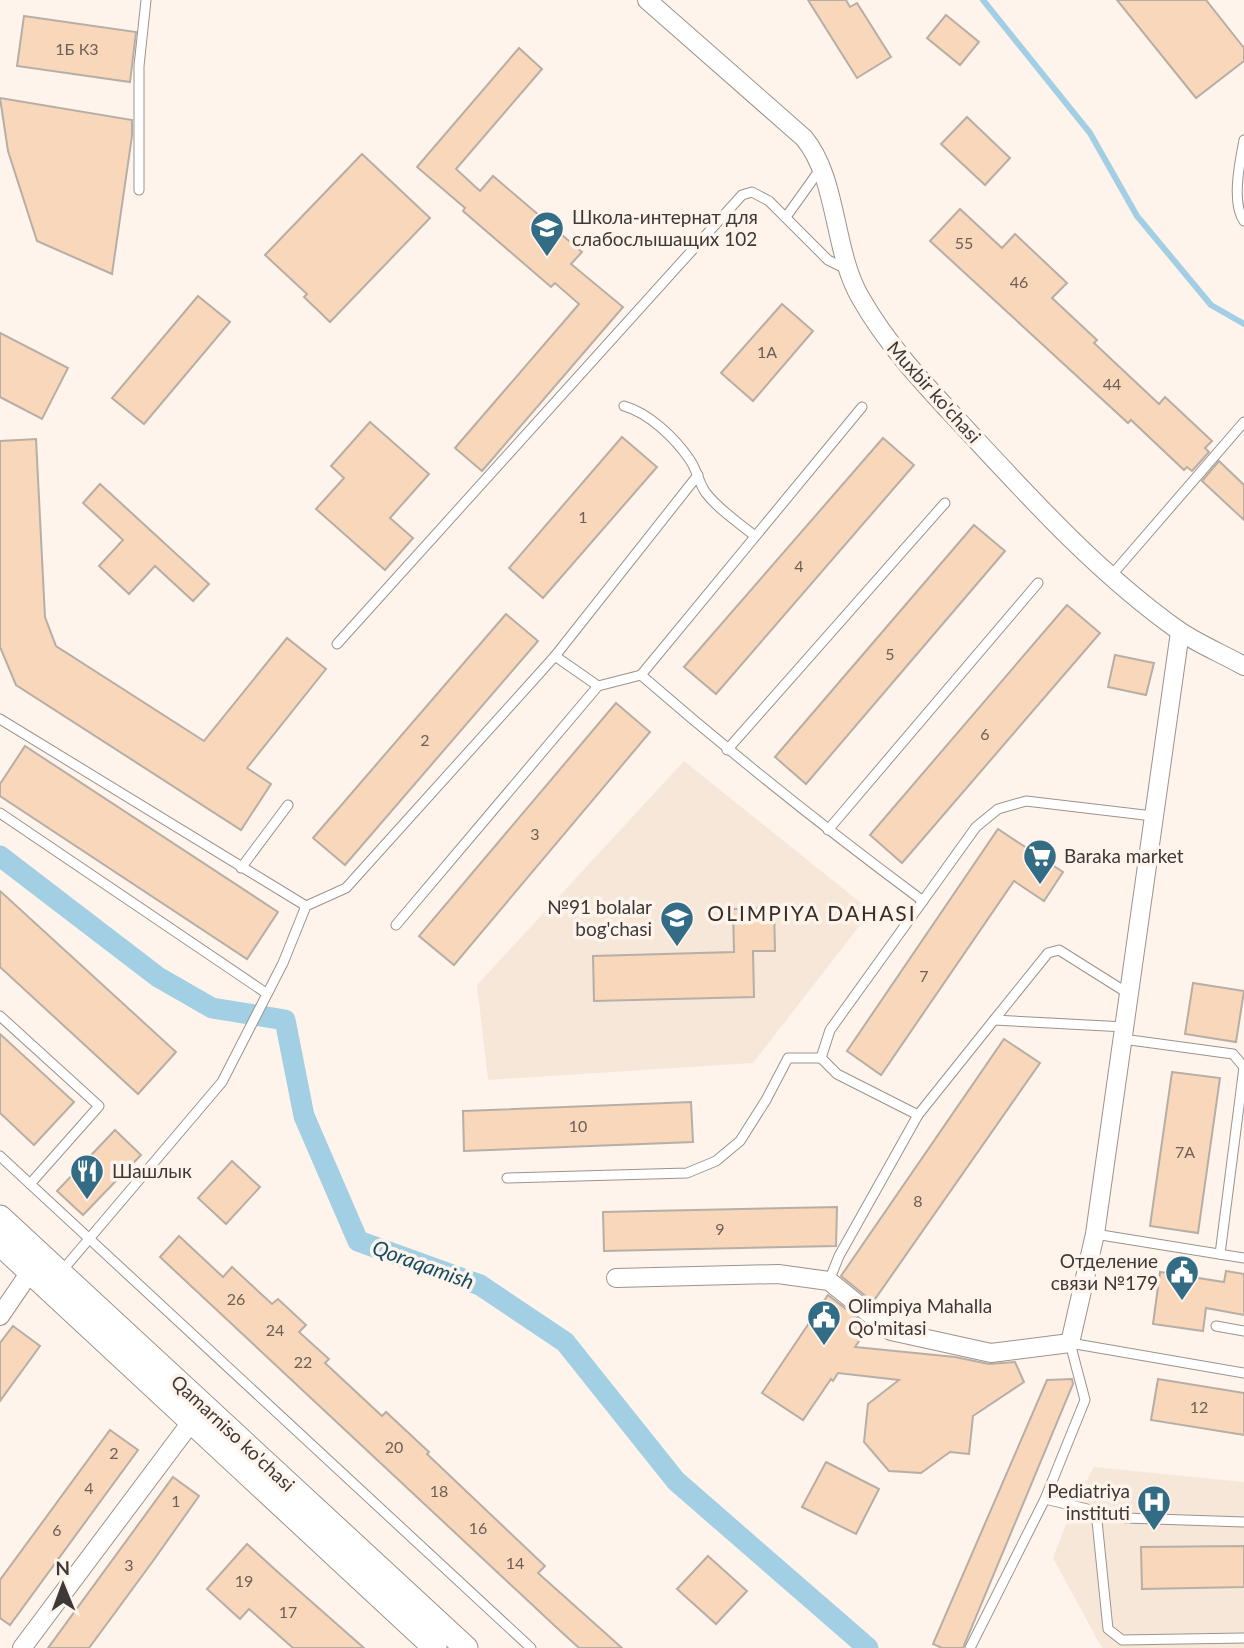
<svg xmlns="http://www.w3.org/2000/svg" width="1244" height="1648" viewBox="0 0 1244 1648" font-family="Lato,sans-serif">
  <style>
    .built { fill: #f7e7d9 }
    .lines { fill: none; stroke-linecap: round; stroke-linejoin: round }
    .stream { stroke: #a2cfe3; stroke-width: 6 }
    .canal { stroke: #a2cfe3; stroke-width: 21 }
    .building { fill: #f9d7ba; stroke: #b7aea6; stroke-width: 2 }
    .lane-casing { stroke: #9c938b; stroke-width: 11 }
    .street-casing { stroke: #9c938b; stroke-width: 20 }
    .secondary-casing { stroke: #9c938b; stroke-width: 25 }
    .lane { stroke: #fff; stroke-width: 9 }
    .street { stroke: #fff; stroke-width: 18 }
    .secondary { stroke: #fff; stroke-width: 23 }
    .labels { text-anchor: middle; stroke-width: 7; stroke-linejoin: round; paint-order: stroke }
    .number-label { font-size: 16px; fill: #6c6057 }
    .poi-label { font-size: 19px; fill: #3d3936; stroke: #fef4ec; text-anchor: start }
    .street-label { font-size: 19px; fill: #3d3936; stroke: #fef4ec }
    .neighbourhood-label { font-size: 21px; letter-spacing: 2px; fill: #362e28; stroke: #fef4ec }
    .water-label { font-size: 21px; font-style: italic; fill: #144e63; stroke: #fef4ec }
  </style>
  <rect width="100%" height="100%" fill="#fef4ec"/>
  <g class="built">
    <path d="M 684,761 L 871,911 L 753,1063 L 488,1080 L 477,985 Z"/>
    <path d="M 1094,1467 L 1244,1482 L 1244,1648 L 1102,1648 L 1053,1558 L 1073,1506 Z"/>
  </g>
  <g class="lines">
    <path class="stream" d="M 983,0 L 1090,133 L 1137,216 L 1211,305 L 1244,324"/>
    <path class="canal" d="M 0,856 L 158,977 L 212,1008 L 285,1020 L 304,1116 L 358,1241 L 480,1285 L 565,1342 L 676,1481 L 868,1648"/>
  </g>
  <g class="building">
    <path d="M 808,0 L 846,0 L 850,7 L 857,3 L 891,57 L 857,78 Z"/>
    <path d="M 1117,0 L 1206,0 L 1244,48 L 1244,61 L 1196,98 Z"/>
    <path d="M 946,15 L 979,42 L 960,65 L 927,38 Z"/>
    <path d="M 24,16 L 136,32 L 130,82 L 17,66 Z"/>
    <path d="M 519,48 L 542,69 L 456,169 L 480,191 L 493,176 L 582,252 L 571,264 L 623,307 L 482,471 L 455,448 L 579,304 L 555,283 L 551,287 L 463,211 L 465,208 L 417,167 Z"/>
    <path d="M 0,98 L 132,120 L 132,136 L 112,274 L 37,241 L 8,151 Z"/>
    <path d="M 967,117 L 1010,158 L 985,185 L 941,144 Z"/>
    <path d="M 362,154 L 430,218 L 330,322 L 304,297 L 307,294 L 265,255 Z"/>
    <path d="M 960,209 L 1002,248 L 1015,234 L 1067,283 L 1052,298 L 1097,340 L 1094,343 L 1159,404 L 1165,397 L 1212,441 L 1205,448 L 1209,452 L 1192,471 L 1187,467 L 1184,470 L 1131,420 L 1128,423 L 930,241 Z"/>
    <path d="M 198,296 L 230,322 L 144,424 L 112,398 Z"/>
    <path d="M 782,304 L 813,331 L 753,401 L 721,373 Z"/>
    <path d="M 0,333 L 68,368 L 42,419 L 0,397 Z"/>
    <path d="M 370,422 L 429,474 L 390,518 L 413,538 L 385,570 L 316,509 L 344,478 L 331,466 Z"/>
    <path d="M 622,437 L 657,467 L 543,598 L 509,568 Z"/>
    <path d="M 883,438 L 914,465 L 716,694 L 684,667 Z"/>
    <path d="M 36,439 L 45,617 L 56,646 L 204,741 L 287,638 L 326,669 L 247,768 L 271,784 L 241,830 L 16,685 L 0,647 L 0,441 Z"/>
    <path d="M 1219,461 L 1244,485 L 1244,520 L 1202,481 Z"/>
    <path d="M 100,484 L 209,584 L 193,601 L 155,566 L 129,594 L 99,566 L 123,540 L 83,503 Z"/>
    <path d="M 974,525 L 1005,551 L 806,784 L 775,757 Z"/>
    <path d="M 1067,605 L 1100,633 L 902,863 L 870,835 Z"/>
    <path d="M 506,614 L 538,641 L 345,865 L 313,838 Z"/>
    <path d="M 1115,655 L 1154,663 L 1146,695 L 1108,687 Z"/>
    <path d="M 616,703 L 650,732 L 454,965 L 419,936 Z"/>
    <path d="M 25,746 L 278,912 L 247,959 L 0,796 L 0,784 Z"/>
    <path d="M 998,829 L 1063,872 L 1044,901 L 1014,881 L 881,1075 L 847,1051 Z"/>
    <path d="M 0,891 L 176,1052 L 138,1094 L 0,967 Z"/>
    <path d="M 774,908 L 775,951 L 753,951 L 754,997 L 594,1001 L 593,956 L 734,952 L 733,909 Z"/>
    <path d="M 1193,983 L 1244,991 L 1236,1042 L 1185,1034 Z"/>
    <path d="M 0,1034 L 74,1102 L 34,1145 L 0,1113 Z"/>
    <path d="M 1004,1039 L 1040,1063 L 873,1302 L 841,1276 Z"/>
    <path d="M 1172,1072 L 1220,1078 L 1198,1233 L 1150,1226 Z"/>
    <path d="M 691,1102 L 693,1142 L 464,1151 L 463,1111 Z"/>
    <path d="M 115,1130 L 141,1155 L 83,1215 L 57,1191 Z"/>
    <path d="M 232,1161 L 260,1187 L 226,1224 L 198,1198 Z"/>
    <path d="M 837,1207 L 836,1246 L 604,1251 L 603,1212 Z"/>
    <path d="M 179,1236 L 223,1277 L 232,1267 L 272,1304 L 278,1299 L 306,1325 L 299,1332 L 329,1359 L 325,1363 L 382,1416 L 386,1412 L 429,1452 L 427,1454 L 545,1566 L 538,1573 L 622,1648 L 579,1648 L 556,1627 L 160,1257 Z"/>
    <path d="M 1226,1271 L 1244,1274 L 1244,1315 L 1206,1308 L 1203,1331 L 1153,1324 L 1160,1272 L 1224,1282 Z"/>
    <path d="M 828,1295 L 860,1320 L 857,1325 L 866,1331 L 855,1347 L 955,1357 L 989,1364 L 1015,1362 L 1024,1382 L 973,1416 L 969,1454 L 950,1452 L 921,1473 L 889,1471 L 864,1442 L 868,1404 L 899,1380 L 838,1373 L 833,1381 L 831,1379 L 803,1420 L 762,1393 Z"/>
    <path d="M 13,1326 L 40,1346 L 0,1401 L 0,1343 Z"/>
    <path d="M 1072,1379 L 1073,1384 L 963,1648 L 942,1648 L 933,1644 L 1047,1380 Z"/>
    <path d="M 1158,1379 L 1244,1393 L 1244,1435 L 1151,1420 Z"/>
    <path d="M 110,1430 L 138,1450 L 10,1625 L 0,1618 L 0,1580 Z"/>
    <path d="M 826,1462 L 879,1489 L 856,1534 L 802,1507 Z"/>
    <path d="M 173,1477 L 199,1496 L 153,1561 L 89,1648 L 48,1648 Z"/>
    <path d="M 247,1544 L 280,1574 L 364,1648 L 293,1648 L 249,1609 L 240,1619 L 207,1589 Z"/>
    <path d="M 1244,1546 L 1244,1587 L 1142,1589 L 1141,1547 Z"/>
    <path d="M 708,1556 L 747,1591 L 716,1624 L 677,1589 Z"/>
  </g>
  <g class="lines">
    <g class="lane-casing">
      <g id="lane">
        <path d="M 1244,140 C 1240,161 1231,203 1244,221"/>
        <path d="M 139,190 L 139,66 L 146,0"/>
        <path d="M 786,217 L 821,168"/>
        <path d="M 624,406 C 649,413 675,438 690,460 C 697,470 699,484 706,493 C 719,510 739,523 755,536"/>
        <path d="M 1110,577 L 1244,422"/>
        <path d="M 337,644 L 742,195 L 752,192 L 769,201 L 828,260 L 848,270"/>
        <path d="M 641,675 C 732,754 826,829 923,901"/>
        <path d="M 598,686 L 555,656 L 698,475"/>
        <path d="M 0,719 L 306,906"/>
        <path d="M 727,750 L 945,503"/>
        <path d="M 0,813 L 266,993"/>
        <path d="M 828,830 L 1038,583"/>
        <path d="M 241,868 L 288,805"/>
        <path d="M 396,925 L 598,686 L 641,675 L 862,407"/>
        <path d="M 0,1016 L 99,1106 L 30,1184"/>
        <path d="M 994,1020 L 1048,953 L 1059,950 L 1129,994"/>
        <path d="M 1123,1039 L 1233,1054 L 1244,1067"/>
        <path d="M 918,1115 L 837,1074 L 821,1058 L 830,1030 L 976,827 L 998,809 L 1026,801 L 1153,816"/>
        <path d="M 0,1156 L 531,1648"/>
        <path d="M 507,1178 L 687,1173 L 716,1161 L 740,1141 L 766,1100 L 788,1058 L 821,1058"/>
        <path d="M 1095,1234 L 1244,1258"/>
        <path d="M 1220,1254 L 1244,1067"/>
        <path d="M 61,1272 L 222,1082 L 283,963 L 306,906 L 346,888 L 555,656"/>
        <path d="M 829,1281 L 839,1256 L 918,1115 L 994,1020 L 1125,1027"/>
        <path d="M 1216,1326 L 1244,1331"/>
        <path d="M 1045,1499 L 1125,1518 L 1244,1522"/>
        <path d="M 1096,1511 L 1108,1629 L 1122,1640 L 1244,1638"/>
        <path d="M 970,1648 L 1045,1499 L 1085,1400 L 1070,1343 L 1244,1373"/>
      </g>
    </g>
    <g class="street-casing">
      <g id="street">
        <path d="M 647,0 L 804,138 C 838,179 833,250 860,297 C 889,348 927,387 966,429 C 1032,500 1099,574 1178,630 C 1198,644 1223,654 1244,666"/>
        <path d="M 616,1278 L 778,1274 L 829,1281 L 891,1331 L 991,1353 L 1070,1343 L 1095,1234 L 1180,632"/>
        <path d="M 0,1316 L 30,1272"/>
        <path d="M 22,1648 L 192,1421"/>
      </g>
    </g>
    <g class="secondary-casing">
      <g id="secondary">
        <path d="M 0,1217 L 466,1648"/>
        <path d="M 0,1244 L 435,1648"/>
      </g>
    </g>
    <use href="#lane" class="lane"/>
    <use href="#street" class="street"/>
    <use href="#secondary" class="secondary"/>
  </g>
  <defs>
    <g id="school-pin" transform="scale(1.75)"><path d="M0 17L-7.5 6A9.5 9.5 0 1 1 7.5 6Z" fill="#326d85" stroke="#fef4ec"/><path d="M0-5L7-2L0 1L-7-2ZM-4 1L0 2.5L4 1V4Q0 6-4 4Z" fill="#fff"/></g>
    <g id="supermarket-pin" transform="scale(1.75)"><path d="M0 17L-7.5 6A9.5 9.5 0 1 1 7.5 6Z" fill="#326d85" stroke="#fef4ec"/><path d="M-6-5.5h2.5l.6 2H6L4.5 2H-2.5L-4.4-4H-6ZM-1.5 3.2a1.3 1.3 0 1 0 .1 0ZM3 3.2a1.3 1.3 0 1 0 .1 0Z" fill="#fff"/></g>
    <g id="restaurant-pin" transform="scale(1.75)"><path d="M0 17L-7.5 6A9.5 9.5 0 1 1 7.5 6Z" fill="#326d85" stroke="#fef4ec"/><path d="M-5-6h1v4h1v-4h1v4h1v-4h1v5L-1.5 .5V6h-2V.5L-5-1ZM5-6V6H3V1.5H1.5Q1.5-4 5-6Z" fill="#fff"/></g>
    <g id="civic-pin" transform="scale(1.75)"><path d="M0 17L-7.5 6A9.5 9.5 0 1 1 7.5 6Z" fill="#326d85" stroke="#fef4ec"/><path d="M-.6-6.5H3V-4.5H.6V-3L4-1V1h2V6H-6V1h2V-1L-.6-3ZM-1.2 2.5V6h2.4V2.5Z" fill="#fff"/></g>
    <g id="hospital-pin" transform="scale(1.75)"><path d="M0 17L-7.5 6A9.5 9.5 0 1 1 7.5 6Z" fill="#326d85" stroke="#fef4ec"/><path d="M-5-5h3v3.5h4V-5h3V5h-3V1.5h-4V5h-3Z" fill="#fff"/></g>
  </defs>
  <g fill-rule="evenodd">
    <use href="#school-pin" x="547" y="228"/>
    <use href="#supermarket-pin" x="1040" y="856"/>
    <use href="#school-pin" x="677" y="918"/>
    <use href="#restaurant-pin" x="87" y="1171"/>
    <use href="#civic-pin" x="1182" y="1272"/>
    <use href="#civic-pin" x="824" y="1317"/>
    <use href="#hospital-pin" x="1154" y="1502"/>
  </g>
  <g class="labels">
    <g class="number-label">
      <text x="77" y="55">1Б К3</text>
      <text x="964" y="249">55</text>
      <text x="1019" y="288">46</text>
      <text x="767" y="358">1A</text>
      <text x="1112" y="390">44</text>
      <text x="583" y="523">1</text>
      <text x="799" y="572">4</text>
      <text x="890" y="660">5</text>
      <text x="985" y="740">6</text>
      <text x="425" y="746">2</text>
      <text x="535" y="840">3</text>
      <text x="924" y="982">7</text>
      <text x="578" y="1132">10</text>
      <text x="1185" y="1158">7A</text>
      <text x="918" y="1207">8</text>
      <text x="720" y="1235">9</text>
      <text x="236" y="1305">26</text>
      <text x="275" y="1336">24</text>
      <text x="303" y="1368">22</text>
      <text x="1199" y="1413">12</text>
      <text x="394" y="1453">20</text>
      <text x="114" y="1459">2</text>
      <text x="89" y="1494">4</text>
      <text x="439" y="1497">18</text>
      <text x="176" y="1507">1</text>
      <text x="478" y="1534">16</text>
      <text x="57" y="1536">6</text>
      <text x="515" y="1569">14</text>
      <text x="129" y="1571">3</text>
      <text x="244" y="1587">19</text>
      <text x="288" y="1618">17</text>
    </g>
    <g class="poi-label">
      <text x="572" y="224">Школа-интернат для<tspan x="572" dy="22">слабослышащих 102</tspan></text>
      <text x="1064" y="863">Baraka market</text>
      <text x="652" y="914" text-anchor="end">№91 bolalar<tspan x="652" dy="22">bog'chasi</tspan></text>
      <text x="112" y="1178">Шашлык</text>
      <text x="1158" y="1268" text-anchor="end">Отделение<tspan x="1158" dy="22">связи №179</tspan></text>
      <text x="848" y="1313">Olimpiya Mahalla<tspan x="848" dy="22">Qo'mitasi</tspan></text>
      <text x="1130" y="1498" text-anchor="end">Pediatriya<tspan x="1130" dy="22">instituti</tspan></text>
    </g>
    <g class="street-label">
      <text transform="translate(934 392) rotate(48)" y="7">Muxbir ko'chasi</text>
      <text transform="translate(233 1433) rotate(43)" y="7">Qamarniso ko'chasi</text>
    </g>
    <g class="neighbourhood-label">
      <text x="812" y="921">OLIMPIYA DAHASI</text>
    </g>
    <g class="water-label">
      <text transform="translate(423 1265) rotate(20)" y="7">Qoraqamish</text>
    </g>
  </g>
  <g transform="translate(63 1585) rotate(359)" stroke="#fef4ec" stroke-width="5" paint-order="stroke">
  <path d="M0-5L12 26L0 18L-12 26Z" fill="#3d3936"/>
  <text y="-10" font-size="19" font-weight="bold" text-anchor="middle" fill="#3d3936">N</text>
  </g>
</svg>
